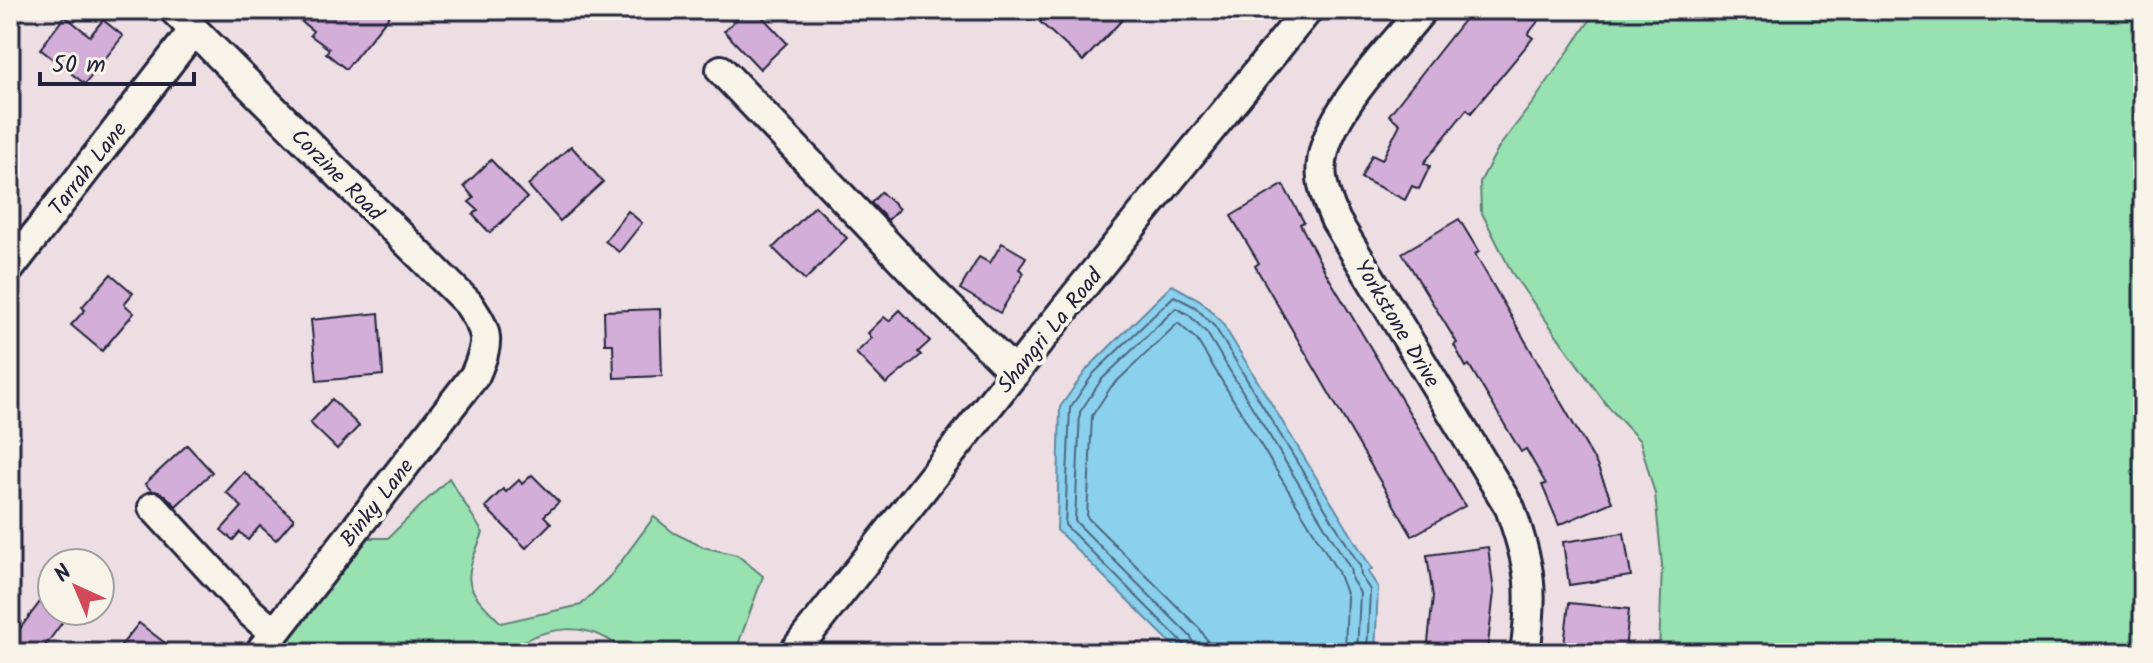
<svg xmlns="http://www.w3.org/2000/svg" width="2153" height="663" viewBox="0 0 2153 663" font-family="Kalam,sans-serif">
  <style>
    .green { fill: #98e1b1; stroke: #5d8276; stroke-width: 2 }
    .water { fill: #8bd0ec; stroke: #618aa5; stroke-width: 2 }
    .lines { fill: none; stroke-linecap: round; stroke-linejoin: round }
    .shore { stroke: #4c6882; stroke-width: 2 }
    .building { fill: #d2aed8; stroke: #22223b; stroke-width: 2 }
    .minor-casing { stroke: #22223b; stroke-width: 34 }
    .minor { stroke: #f7f3e8; stroke-width: 28 }
    .labels { text-anchor: middle; stroke-width: 8; stroke-linejoin: round; paint-order: stroke }
    .street-label { font-size: 22px; fill: #22223b; stroke: #f7f3e8 }
  </style>
  <rect width="100%" height="100%" fill="#ecdee3"/>
  <filter id="ink" filterUnits="userSpaceOnUse"><feTurbulence type="fractalNoise" baseFrequency=".0125" numOctaves="2"/><feDisplacementMap in="SourceGraphic" scale="16" xChannelSelector="R" yChannelSelector="G"/><feConvolveMatrix kernelMatrix="1 2 1 2 8 2 1 2 1" color-interpolation-filters="sRGB"/></filter>
  <g filter="url(#ink)">
    <g class="green">
      <path d="M 1597,10 L 2143,10 L 2143,653 L 1659,653 L 1662,565 L 1655,494 L 1640,441 L 1606,404 L 1512,273 L 1481,211 L 1480,182 L 1499,147 L 1534,101 Z"/>
      <path d="M 449,478 L 483,533 C 462,583 463,585 501,623 L 581,605 L 611,575 L 654,517 L 674,533 L 703,547 L 737,555 L 763,576 L 739,642 L 731,653 L 625,653 C 591,618 542,625 505,653 L 289,653 L 286,643 L 369,538 L 388,538 Z"/>
    </g>
    <path class="water" d="M 1172,285 L 1200,300 L 1221,321 L 1372,569 L 1368,572 L 1378,587 L 1375,653 L 1181,653 L 1057,530 L 1060,407 L 1088,368 Z"/>
    <g class="lines">
      <g class="shore">
        <path d="M 1186,653 L 1184,644 L 1065,525 L 1070,408 L 1094,373 L 1174,296 L 1195,307 L 1215,327 L 1360,566 L 1361,576 L 1370,590 L 1367,653"/>
        <path d="M 1196,653 L 1191,637 L 1075,521 L 1080,412 L 1102,379 L 1176,308 L 1189,315 L 1207,333 L 1350,568 L 1352,580 L 1360,593 L 1357,653"/>
        <path d="M 1208,653 L 1207,640 L 1200,629 L 1087,517 L 1092,416 L 1111,387 L 1178,323 L 1197,340 L 1338,572 L 1347,596 L 1345,653"/>
      </g>
    </g>
    <g class="building">
      <path d="M 312,10 L 394,10 L 346,69 L 326,53 L 329,49 L 310,35 L 313,31 L 302,22 Z"/>
      <path d="M 746,10 L 756,10 L 787,43 L 760,69 L 724,31 Z"/>
      <path d="M 1052,10 L 1113,10 L 1123,19 L 1083,61 L 1040,22 Z"/>
      <path d="M 1472,10 L 1547,10 L 1528,34 L 1533,38 L 1471,113 L 1467,109 L 1424,163 L 1430,166 L 1419,189 L 1412,186 L 1405,200 L 1361,178 L 1372,155 L 1382,160 L 1400,124 L 1389,115 Z"/>
      <path d="M 65,16 L 90,36 L 103,20 L 123,36 L 85,84 L 40,49 Z"/>
      <path d="M 571,146 L 603,182 L 560,221 L 528,185 Z"/>
      <path d="M 491,160 L 527,198 L 490,233 L 473,215 L 478,210 L 469,202 L 474,198 L 464,186 Z"/>
      <path d="M 1283,185 L 1304,222 L 1300,224 L 1326,273 L 1465,506 L 1412,536 L 1255,266 L 1259,263 L 1231,216 Z"/>
      <path d="M 881,192 L 899,209 L 888,220 L 871,203 Z"/>
      <path d="M 815,206 L 847,238 L 805,280 L 773,248 Z"/>
      <path d="M 628,211 L 642,223 L 619,252 L 605,241 Z"/>
      <path d="M 1459,219 L 1479,252 L 1475,254 L 1596,463 L 1612,502 L 1559,525 L 1542,485 L 1546,484 L 1526,449 L 1521,452 L 1469,365 L 1466,367 L 1454,345 L 1457,343 L 1402,253 Z"/>
      <path d="M 1002,243 L 1026,257 L 1019,269 L 1024,273 L 1000,313 L 960,289 L 979,257 L 990,263 Z"/>
      <path d="M 111,274 L 133,293 L 124,304 L 134,313 L 102,351 L 71,325 L 85,310 L 82,307 Z"/>
      <path d="M 660,309 L 662,376 L 614,378 L 613,344 L 605,344 L 604,311 Z"/>
      <path d="M 900,310 L 930,341 L 918,352 L 921,355 L 886,384 L 856,353 L 872,338 L 868,333 L 884,317 L 889,321 Z"/>
      <path d="M 379,313 L 383,375 L 317,381 L 311,320 Z"/>
      <path d="M 332,399 L 359,426 L 337,449 L 310,423 Z"/>
      <path d="M 187,445 L 212,472 L 176,506 L 165,495 L 151,490 L 145,484 Z"/>
      <path d="M 244,472 L 294,519 L 276,540 L 260,526 L 248,540 L 240,532 L 233,540 L 221,530 L 242,507 L 226,492 Z"/>
      <path d="M 532,475 L 559,502 L 544,516 L 551,523 L 526,548 L 485,507 L 503,489 L 506,492 L 519,480 L 522,484 Z"/>
      <path d="M 1624,533 L 1631,576 L 1569,585 L 1563,542 Z"/>
      <path d="M 1488,547 L 1494,592 L 1487,653 L 1427,651 L 1433,597 L 1427,555 Z"/>
      <path d="M 40,602 L 64,620 L 40,653 L 10,653 L 10,642 Z"/>
      <path d="M 1569,603 L 1629,609 L 1625,651 L 1564,645 Z"/>
      <path d="M 139,623 L 178,653 L 115,653 Z"/>
    </g>
    <g class="lines">
      <g class="minor-casing">
        <g id="minor">
          <path d="M 174,10 L 468,303 C 489,334 490,340 475,375 L 259,653"/>
          <path d="M 1422,10 C 1390,51 1328,110 1322,162 C 1319,182 1328,203 1336,221 L 1510,508 C 1531,567 1534,591 1525,653"/>
          <path d="M 721,70 L 927,286 L 1015,373"/>
          <path d="M 10,268 L 194,30"/>
          <path d="M 153,507 L 250,612 L 274,633"/>
          <path d="M 793,653 L 1076,295 L 1308,10"/>
        </g>
      </g>
      <use href="#minor" class="minor"/>
    </g>
  </g>
  <g class="labels">
    <g class="street-label">
      <text transform="translate(87 168) rotate(-52)" y="8">Tarrah Lane</text>
      <text transform="translate(338 174) rotate(45)" y="8">Corzine Road</text>
      <text transform="translate(1398 323) rotate(59)" y="8">Yorkstone Drive</text>
      <text transform="translate(1049 330) rotate(-51)" y="8">Shangri La Road</text>
      <text transform="translate(376 502) rotate(-52)" y="8">Binky Lane</text>
    </g>
  </g>
  <rect width="2153" height="663" fill="none" stroke="#f7f3e8" stroke-width="40"/>
  <rect x="20" y="20" width="2113" height="623" fill="none" stroke="#22223b" stroke-width="3" filter="url(#ink)"/>
  <g transform="translate(76 587) rotate(316)"><circle r="38" fill="#f7f3e8" stroke="#a29fa3" stroke-width="2"/>
  <path d="M0-6L14 30L0 20L-14 30Z" fill="#d1495b"/>
  <text y="-12" font-size="22" font-weight="bold" text-anchor="middle" fill="#22223b">N</text>
  </g>
  <path d="M40 72v12h154v-12" fill="none" stroke="#22223b" stroke-width="4"/>
  <text x="52" y="72" font-size="24" fill="#22223b" stroke="#f7f3e8" stroke-width="6" paint-order="stroke">50 m</text>
</svg>
